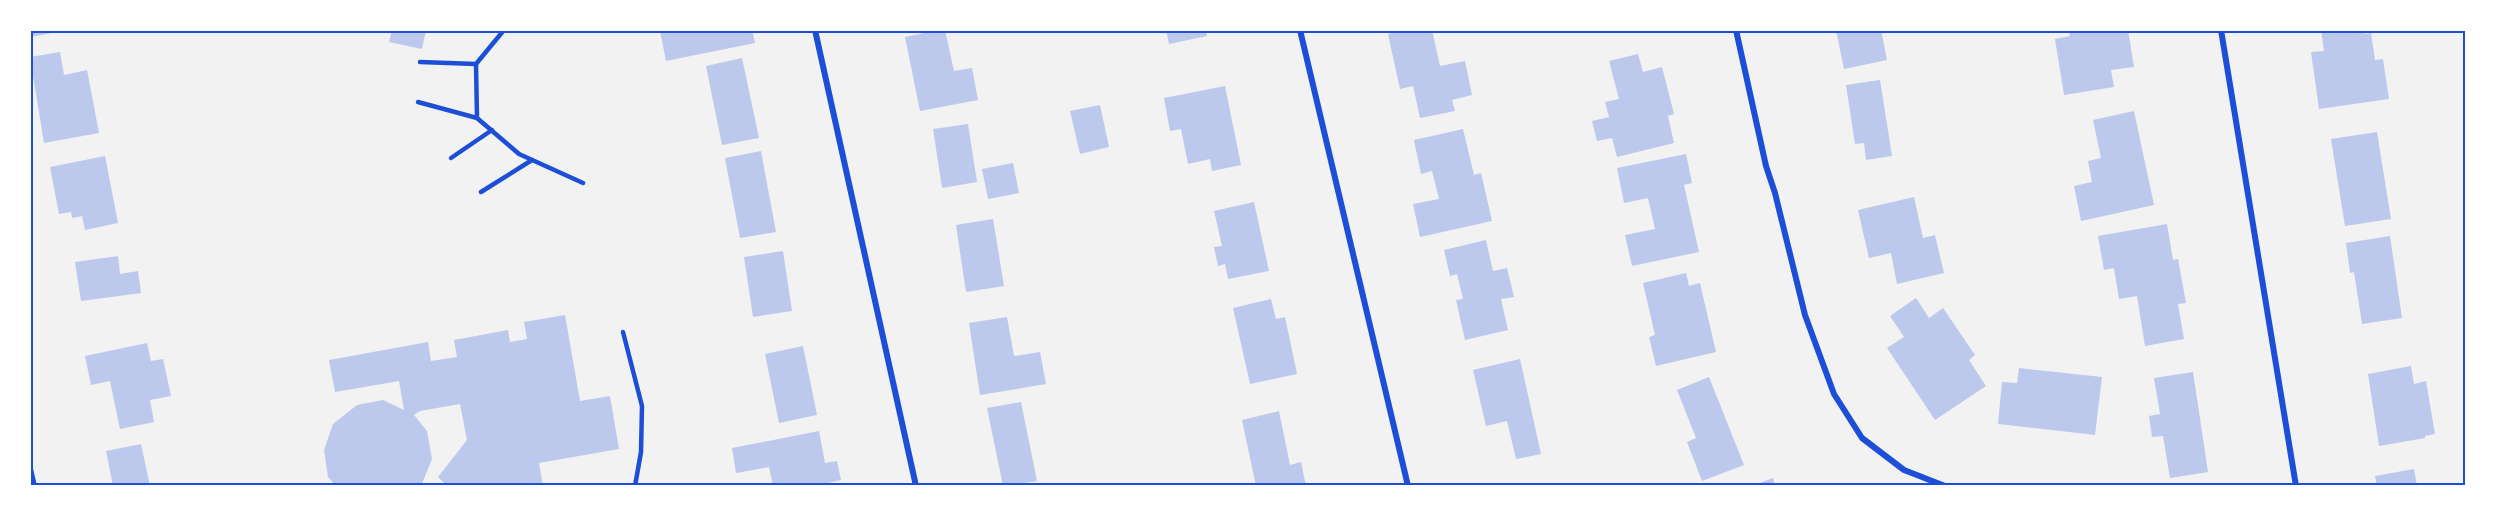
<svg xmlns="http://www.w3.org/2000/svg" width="2496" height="516" viewBox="0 0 2496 516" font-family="'PT Sans Narrow',sans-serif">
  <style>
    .building { fill: #bdc9ec }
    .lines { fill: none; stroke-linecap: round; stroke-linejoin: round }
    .service { stroke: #1d4ed8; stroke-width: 4.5 }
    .minor { stroke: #1d4ed8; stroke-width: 6 }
    .neatline { fill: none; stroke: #1d4ed8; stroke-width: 2 }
  </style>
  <rect width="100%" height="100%" fill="#f2f2f2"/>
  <g class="building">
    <path d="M 30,30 L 52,30 L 52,33 L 30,37 Z"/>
    <path d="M 392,30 L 426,30 L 422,49 L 389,42 Z"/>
    <path d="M 665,30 L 752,30 L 755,43 L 666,61 L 660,31 Z"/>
    <path d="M 939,30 L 945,30 L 954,71 L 972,68 L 978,100 L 920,111 L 905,37 Z"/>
    <path d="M 1166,30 L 1206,30 L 1207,36 L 1169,44 Z"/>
    <path d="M 1406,30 L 1432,30 L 1440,66 L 1465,61 L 1472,95 L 1452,100 L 1455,111 L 1420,118 L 1413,86 L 1400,89 L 1388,34 Z"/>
    <path d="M 1836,30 L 1881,30 L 1887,60 L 1844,69 Z"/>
    <path d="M 2069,30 L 2128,30 L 2134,67 L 2111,70 L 2114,87 L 2064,95 L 2055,39 L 2070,36 Z"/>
    <path d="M 2321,30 L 2364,30 L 2365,34 L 2371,33 L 2375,60 L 2383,59 L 2389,99 L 2319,109 L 2311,52 L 2324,51 Z"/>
    <path d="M 60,52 L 64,75 L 87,70 L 99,133 L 44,143 L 30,57 Z"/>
    <path d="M 1638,54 L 1643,72 L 1662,67 L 1674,114 L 1668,116 L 1674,143 L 1617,157 L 1612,138 L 1597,141 L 1592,121 L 1609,117 L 1605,102 L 1619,99 L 1609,61 Z"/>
    <path d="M 742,58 L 759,138 L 722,145 L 706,66 Z"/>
    <path d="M 1880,80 L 1892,156 L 1866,160 L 1864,143 L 1855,144 L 1846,85 Z"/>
    <path d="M 1225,86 L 1241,165 L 1212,171 L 1210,159 L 1188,164 L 1181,129 L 1170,131 L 1164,98 Z"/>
    <path d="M 1100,105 L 1109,147 L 1080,154 L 1070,111 Z"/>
    <path d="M 2134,111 L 2154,205 L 2081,221 L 2074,186 L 2092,182 L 2088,161 L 2101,158 L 2093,120 Z"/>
    <path d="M 968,124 L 977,182 L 942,188 L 933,129 Z"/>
    <path d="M 1463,129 L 1474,175 L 1481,173 L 1492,221 L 1420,237 L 1413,204 L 1439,199 L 1432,171 L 1421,174 L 1414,140 Z"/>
    <path d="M 2377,132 L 2391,219 L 2345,226 L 2331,139 Z"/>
    <path d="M 761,151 L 776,232 L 740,238 L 725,158 Z"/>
    <path d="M 1686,154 L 1692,183 L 1684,185 L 1699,252 L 1632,266 L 1625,235 L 1655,229 L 1648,198 L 1624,203 L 1617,168 Z"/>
    <path d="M 105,156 L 118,223 L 85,230 L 82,216 L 72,218 L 71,212 L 59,214 L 50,167 Z"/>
    <path d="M 1013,163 L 1019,193 L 988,199 L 982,169 Z"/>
    <path d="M 1914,197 L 1923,238 L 1935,235 L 1944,273 L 1897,284 L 1891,253 L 1869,258 L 1858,210 Z"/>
    <path d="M 1254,202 L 1269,271 L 1228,279 L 1225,264 L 1218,266 L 1214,247 L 1222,246 L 1214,211 Z"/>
    <path d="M 993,219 L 1004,286 L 966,292 L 956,225 Z"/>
    <path d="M 2167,224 L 2173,260 L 2178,259 L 2186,303 L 2178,304 L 2184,339 L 2145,346 L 2137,296 L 2119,299 L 2114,268 L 2104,270 L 2098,236 Z"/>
    <path d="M 2390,236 L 2402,318 L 2362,324 L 2354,272 L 2350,273 L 2346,243 Z"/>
    <path d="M 1486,240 L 1493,271 L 1507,268 L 1514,297 L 1501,299 L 1508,330 L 1465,340 L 1456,300 L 1463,299 L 1457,274 L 1450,276 L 1444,250 Z"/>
    <path d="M 783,251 L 792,311 L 753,317 L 744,257 Z"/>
    <path d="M 118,256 L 120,274 L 138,271 L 141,293 L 81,301 L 75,262 Z"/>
    <path d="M 1686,273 L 1689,286 L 1700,283 L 1716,352 L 1656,366 L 1649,337 L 1655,335 L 1643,283 Z"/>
    <path d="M 1916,298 L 1929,318 L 1943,308 L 1975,355 L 1969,360 L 1986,386 L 1935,420 L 1887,348 L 1904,337 L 1890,316 Z"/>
    <path d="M 1271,299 L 1276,319 L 1285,317 L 1297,374 L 1250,384 L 1233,308 Z"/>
    <path d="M 565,315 L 580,401 L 610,396 L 619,449 L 539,463 L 543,486 L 447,486 L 438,477 L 467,440 L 460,404 L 420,411 L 414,415 L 427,431 L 432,459 L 421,486 L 336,486 L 328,477 L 324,450 L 333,424 L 357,405 L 383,400 L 404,410 L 399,381 L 335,392 L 329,360 L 428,342 L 431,361 L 457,357 L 454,340 L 508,330 L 510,342 L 527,339 L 524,322 Z"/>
    <path d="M 1007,317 L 1014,356 L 1040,352 L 1046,384 L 980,395 L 969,323 Z"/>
    <path d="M 147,343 L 151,361 L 163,359 L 171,396 L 150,400 L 154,422 L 120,429 L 110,381 L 91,385 L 85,356 Z"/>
    <path d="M 803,346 L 817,415 L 779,423 L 765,354 Z"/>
    <path d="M 1520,359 L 1541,454 L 1516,459 L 1507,421 L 1486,426 L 1473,370 Z"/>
    <path d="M 2411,366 L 2414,384 L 2426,381 L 2435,434 L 2425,436 L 2425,438 L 2379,446 L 2368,374 Z"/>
    <path d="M 2019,368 L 2102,377 L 2095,435 L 1998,424 L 2002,382 L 2017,383 Z"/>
    <path d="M 2193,372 L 2208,472 L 2170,478 L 2163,436 L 2152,437 L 2149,416 L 2160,414 L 2154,378 Z"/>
    <path d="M 1709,377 L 1744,465 L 1702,481 L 1687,442 L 1696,438 L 1677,390 Z"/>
    <path d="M 1021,402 L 1037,481 L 1003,486 L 987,408 Z"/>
    <path d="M 1279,411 L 1290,465 L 1301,462 L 1306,486 L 1256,486 L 1242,420 Z"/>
    <path d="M 819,431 L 825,463 L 837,461 L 841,480 L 828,483 L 829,486 L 773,486 L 769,467 L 736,473 L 732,448 Z"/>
    <path d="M 141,444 L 150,486 L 113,486 L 106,451 Z"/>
    <path d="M 2414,469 L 2417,486 L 2377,486 L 2375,476 Z"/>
    <path d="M 1773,478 L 1775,486 L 1751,486 Z"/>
  </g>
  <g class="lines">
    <g class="service">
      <path d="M 504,30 L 476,64 L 477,118 L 519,154 L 583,183"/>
      <path d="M 420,62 L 476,64"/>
      <path d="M 418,102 L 477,118"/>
      <path d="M 451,158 L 492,130"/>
      <path d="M 481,192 L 532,160"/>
      <path d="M 623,332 L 642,406 L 641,452 L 635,486"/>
    </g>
    <g class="minor">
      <path d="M 815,30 L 916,486"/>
      <path d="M 1300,30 L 1408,486"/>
      <path d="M 1736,30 L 1766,166 L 1775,193 L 1805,315 L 1834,394 L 1862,438 L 1904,470 L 1945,486"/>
      <path d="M 2221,30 L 2296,486"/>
      <path d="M 30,469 L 34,486"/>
    </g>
  </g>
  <rect width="2496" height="516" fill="none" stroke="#ffffff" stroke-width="63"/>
  <rect x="32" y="32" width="2432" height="452" class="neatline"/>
</svg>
